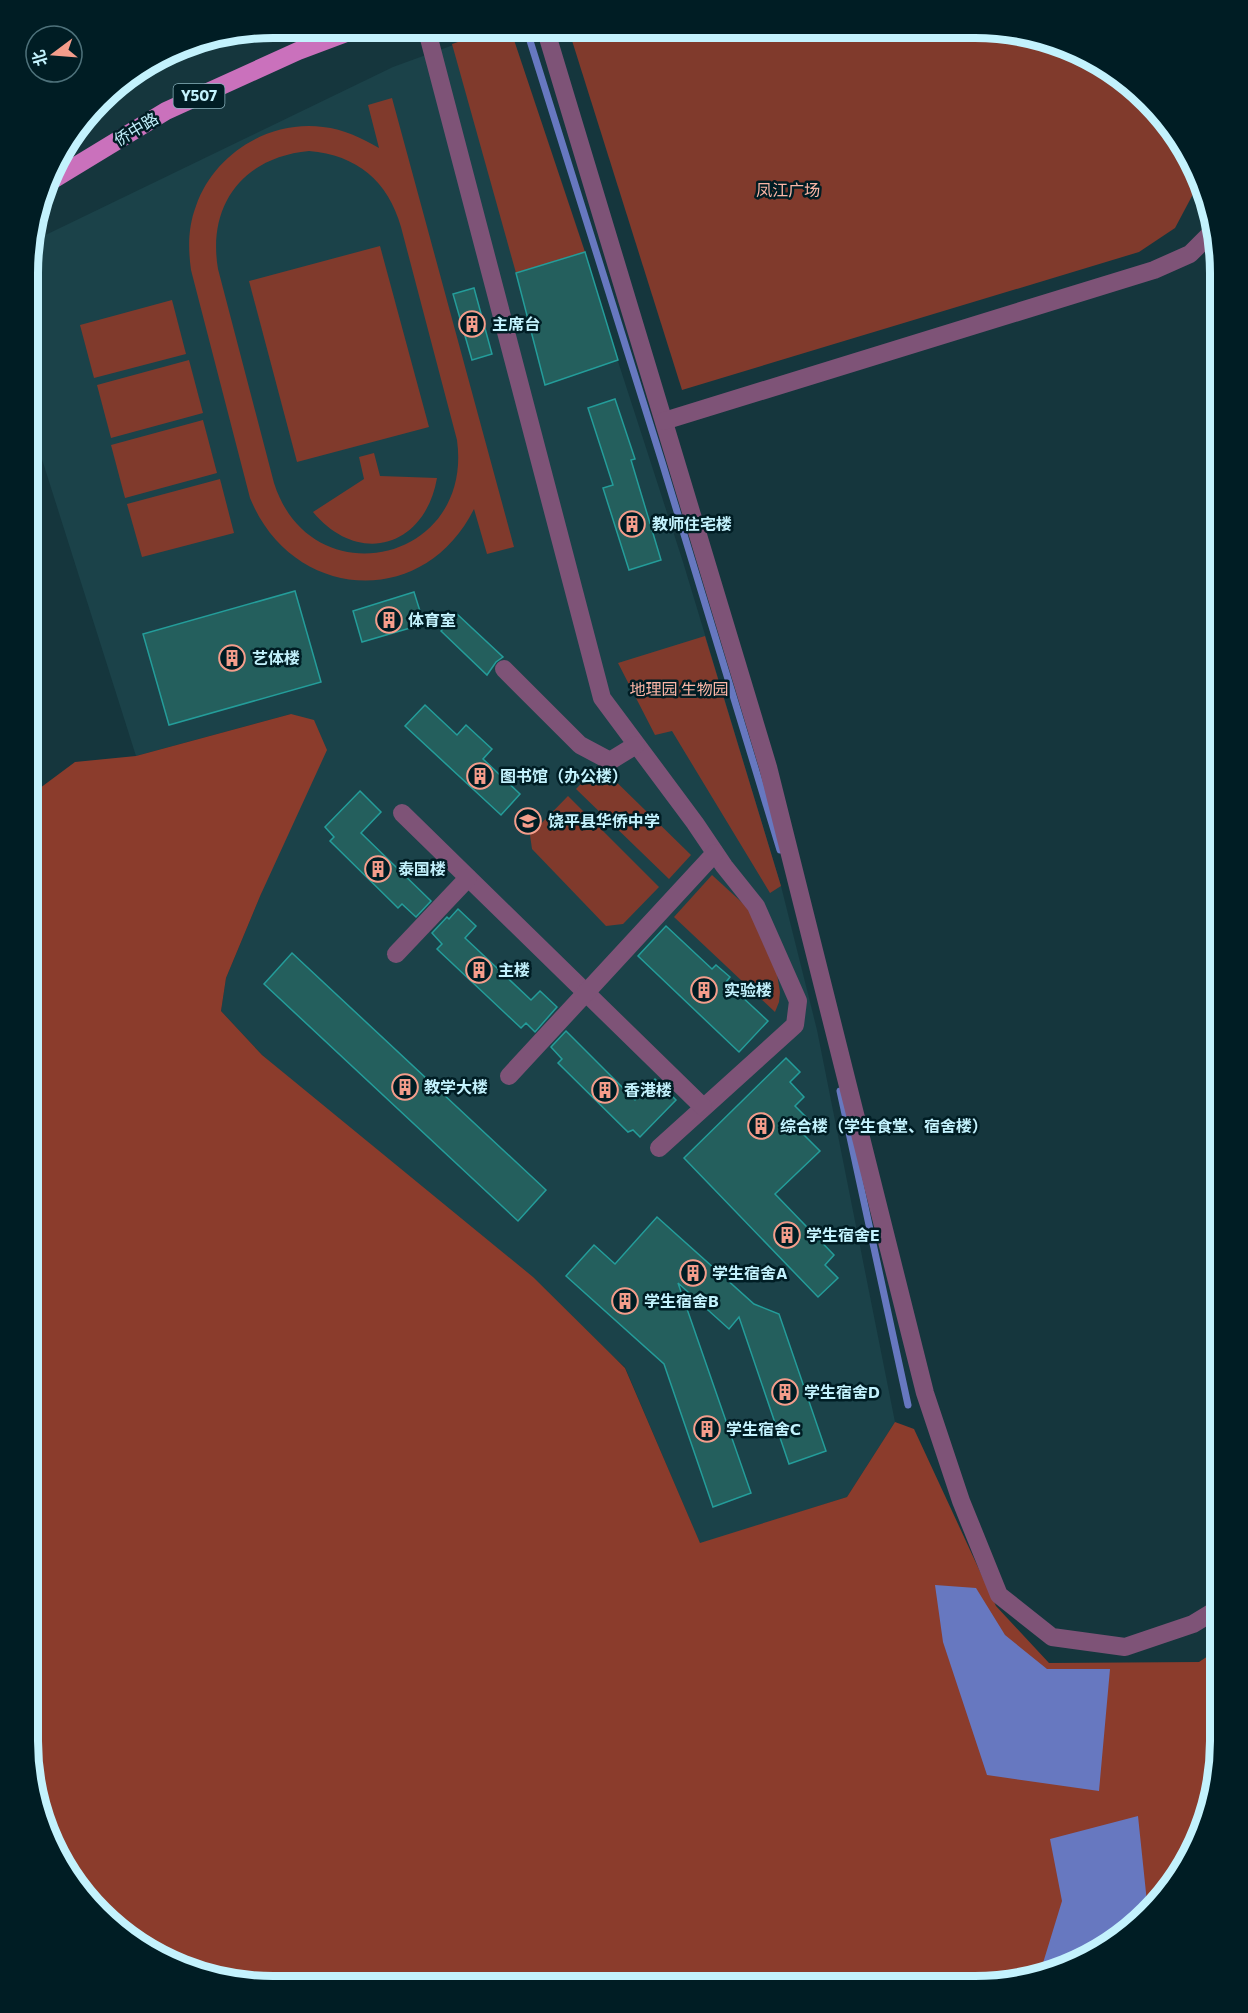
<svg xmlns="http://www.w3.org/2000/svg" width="1248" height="2013" viewBox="0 0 1248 2013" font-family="Commissioner,'Noto Sans SC',sans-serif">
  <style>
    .built { fill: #1b4249 }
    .green { fill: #803a2c; fill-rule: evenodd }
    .forest { fill: #8b3c2c }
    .water { fill: #6778c0 }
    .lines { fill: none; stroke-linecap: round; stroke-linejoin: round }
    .stream { stroke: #6778c0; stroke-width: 7 }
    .building { fill: #245f5d; stroke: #249d9a; stroke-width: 1.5 }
    .path { stroke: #628a92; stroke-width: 4; stroke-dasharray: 4.5 4.5; stroke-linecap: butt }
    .minor { stroke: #7e5377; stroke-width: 18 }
    .major { stroke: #ca71bc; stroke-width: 18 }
    .labels { text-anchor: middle; stroke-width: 5; stroke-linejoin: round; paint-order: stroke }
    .shield { fill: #001d24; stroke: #88b2bc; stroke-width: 1.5 }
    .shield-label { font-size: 15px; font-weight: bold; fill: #c3f2fd }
    .street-label { font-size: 16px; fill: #c3f2fd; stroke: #001d24 }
    .park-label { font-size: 16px; fill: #fcb6a6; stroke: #001d24 }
    .poi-label { font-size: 16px; font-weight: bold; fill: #c3f2fd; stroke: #001d24; text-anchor: start }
    .rim { fill: none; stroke: #c3f2fd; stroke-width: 8 }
  </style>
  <rect width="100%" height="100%" fill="#15363d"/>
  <path class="built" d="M 500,28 L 510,28 L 683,562 L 781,886 L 817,1030 L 895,1422 L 847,1497 L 700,1544 L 625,1367 L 262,1055 L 221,1011 L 226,978 L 261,894 L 291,714 L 136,756 L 34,434 L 29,434 L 29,243 L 393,67 Z"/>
  <g class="green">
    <path d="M 500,28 L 510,28 L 585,252 L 516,273 L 452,44 Z"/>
    <path d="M 571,28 L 1008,29 L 1070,46 L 1125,78 L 1171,123 L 1197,169 L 1192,196 L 1175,228 L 1139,252 L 682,390 L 569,31 Z"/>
    <path d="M 392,98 L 514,547 L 487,554 L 474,509 C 423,611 292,601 250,498 L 191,270 C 188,248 188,227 196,206 C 214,154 269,120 323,127 C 344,129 361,138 379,148 L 368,105 ZM 309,151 C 357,155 388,181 401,227 L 457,440 C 474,563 311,599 274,483 L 218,269 C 207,204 244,157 309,151 Z"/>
    <path d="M 380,246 L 429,427 L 297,462 L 249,281 Z"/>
    <path d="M 172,300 L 186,354 L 94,378 L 80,325 Z"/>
    <path d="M 189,360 L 203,413 L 111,438 L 97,385 Z"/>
    <path d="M 203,420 L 217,473 L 125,498 L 111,445 Z"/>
    <path d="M 374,453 L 380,476 L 437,478 C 425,547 359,567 313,512 L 364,479 L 359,457 Z"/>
    <path d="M 220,479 L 234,533 L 142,557 L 127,504 Z"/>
    <path d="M 705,636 L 781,886 L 770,893 L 672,731 L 655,735 L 618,663 Z"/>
    <path d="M 599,765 L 691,855 L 669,879 L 576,789 Z"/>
    <path d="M 568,796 L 659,887 L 623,924 L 606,926 L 532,849 L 530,835 Z"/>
    <path d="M 712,875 L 748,908 L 777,974 L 780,992 L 779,1002 L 775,1012 L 674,917 Z"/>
  </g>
  <path class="forest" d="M 291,714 L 314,720 L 327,750 L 261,894 L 226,978 L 221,1011 L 262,1055 L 533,1277 L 625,1368 L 700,1543 L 847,1497 L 895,1422 L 914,1429 L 996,1606 L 1049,1663 L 1199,1662 L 1220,1648 L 1220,1757 L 1202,1834 L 1171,1890 L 1125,1936 L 1069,1967 L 976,1986 L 240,1984 L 178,1967 L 123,1935 L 77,1890 L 46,1834 L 27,1741 L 28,797 L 75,762 L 136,756 Z"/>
  <g class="water">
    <path d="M 935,1585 L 976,1588 L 1005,1635 L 1047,1669 L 1110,1669 L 1099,1791 L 987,1775 L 943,1642 Z"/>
    <path d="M 1138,1816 L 1148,1912 L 1125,1936 L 1069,1967 L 1052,1971 L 1043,1963 L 1062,1901 L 1050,1839 Z"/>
  </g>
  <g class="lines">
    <g class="stream">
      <path d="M 526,28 L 662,462 L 780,850"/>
      <path d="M 840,1091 L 908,1405"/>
    </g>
  </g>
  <g class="building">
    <path d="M 585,252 L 618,360 L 545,385 L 516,273 Z"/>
    <path d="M 474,288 L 492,354 L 472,360 L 453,294 Z"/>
    <path d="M 615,399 L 635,459 L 631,460 L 661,560 L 629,570 L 603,488 L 613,485 L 588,408 Z"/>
    <path d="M 295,591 L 321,682 L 169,725 L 143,634 Z"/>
    <path d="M 414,592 L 424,624 L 362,642 L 353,611 Z"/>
    <path d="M 457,614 L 503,657 L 496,662 L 487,675 L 441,631 Z"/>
    <path d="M 425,705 L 457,735 L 466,725 L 492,749 L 483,759 L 520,794 L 501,815 L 405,726 Z"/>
    <path d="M 360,791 L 381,812 L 361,833 L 431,901 L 416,917 L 402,904 L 398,908 L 330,841 L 334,837 L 325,827 Z"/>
    <path d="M 458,909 L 476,926 L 465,938 L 531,1000 L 540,991 L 557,1007 L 535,1032 L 526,1023 L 521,1028 L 437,949 L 442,944 L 432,933 L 447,917 L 449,919 Z"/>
    <path d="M 666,926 L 712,969 L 716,965 L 730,977 L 726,982 L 768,1021 L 739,1052 L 638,956 Z"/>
    <path d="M 292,953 L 546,1190 L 518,1221 L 264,984 Z"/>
    <path d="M 566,1031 L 635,1100 L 655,1079 L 676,1100 L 640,1137 L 633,1130 L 628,1132 L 558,1063 L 562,1059 L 551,1047 Z"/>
    <path d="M 786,1058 L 800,1072 L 790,1082 L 804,1097 L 795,1106 L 810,1121 L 800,1131 L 820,1151 L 775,1194 L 834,1255 L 825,1265 L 838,1278 L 818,1297 L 684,1158 Z"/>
    <path d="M 657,1217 L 754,1304 L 779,1314 L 826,1451 L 789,1464 L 739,1317 L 729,1329 L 678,1283 L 751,1493 L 713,1507 L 664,1364 L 566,1276 L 594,1245 L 615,1264 Z"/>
  </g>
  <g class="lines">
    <path class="path" d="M 101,101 L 205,43 L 218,38"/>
    <g class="minor">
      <path d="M 426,27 L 602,698 L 695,823 L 724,866 L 756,906 L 798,1001 L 795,1025 L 659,1148"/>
      <path d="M 545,28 L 768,767 L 925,1393 L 961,1501 L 999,1595 L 1052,1637 L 1125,1647 L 1193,1624 L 1221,1607"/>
      <path d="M 664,421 L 1154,270 L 1190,254 L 1213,231"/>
      <path d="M 504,669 L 580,745 L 610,761 L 636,745"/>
      <path d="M 402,813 L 703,1107"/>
      <path d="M 396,954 L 468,878"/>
      <path d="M 509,1076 L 715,853"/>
    </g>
    <path class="major" d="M 46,184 L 166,111 L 298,51 L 362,27"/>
  </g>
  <defs>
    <g id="building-ring" transform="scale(1.35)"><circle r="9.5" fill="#001d24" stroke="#f49d8b" stroke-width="1.5"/><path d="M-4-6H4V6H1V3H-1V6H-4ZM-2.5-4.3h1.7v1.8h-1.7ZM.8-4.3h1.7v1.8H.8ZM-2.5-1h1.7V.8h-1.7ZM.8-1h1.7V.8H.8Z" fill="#f49d8b"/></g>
    <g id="school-ring" transform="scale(1.35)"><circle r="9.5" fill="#001d24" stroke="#f49d8b" stroke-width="1.5"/><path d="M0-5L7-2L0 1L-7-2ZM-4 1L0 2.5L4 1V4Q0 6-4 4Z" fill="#f49d8b"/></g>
  </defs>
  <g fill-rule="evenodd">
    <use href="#building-ring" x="472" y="324"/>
    <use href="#building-ring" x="632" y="524"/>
    <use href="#building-ring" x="389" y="620"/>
    <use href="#building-ring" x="232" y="658"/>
    <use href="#building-ring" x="480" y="776"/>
    <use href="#school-ring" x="528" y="821"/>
    <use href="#building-ring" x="378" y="869"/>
    <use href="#building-ring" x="479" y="970"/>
    <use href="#building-ring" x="704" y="990"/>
    <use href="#building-ring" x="405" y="1087"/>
    <use href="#building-ring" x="605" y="1090"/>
    <use href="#building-ring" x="761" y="1126"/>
    <use href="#building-ring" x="787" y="1235"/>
    <use href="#building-ring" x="693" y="1273"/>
    <use href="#building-ring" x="625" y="1301"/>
    <use href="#building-ring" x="785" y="1392"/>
    <use href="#building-ring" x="707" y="1429"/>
  </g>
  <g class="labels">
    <rect class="shield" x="173.5" y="84" width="51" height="24" rx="4.5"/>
    <g class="shield-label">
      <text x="199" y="101">Y507</text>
    </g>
    <g class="street-label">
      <text transform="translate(136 129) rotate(-31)" y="6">侨中路</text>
    </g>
    <g class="park-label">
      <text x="788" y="196">凤江广场</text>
      <text x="679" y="695">地理园 生物园</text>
    </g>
    <g class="poi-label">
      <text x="492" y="330">主席台</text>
      <text x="652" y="530">教师住宅楼</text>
      <text x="408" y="626">体育室</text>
      <text x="252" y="664">艺体楼</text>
      <text x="500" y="782">图书馆（办公楼）</text>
      <text x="548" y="827">饶平县华侨中学</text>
      <text x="398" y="875">泰国楼</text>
      <text x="498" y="976">主楼</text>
      <text x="724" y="996">实验楼</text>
      <text x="424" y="1093">教学大楼</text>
      <text x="624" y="1096">香港楼</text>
      <text x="780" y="1132">综合楼（学生食堂、宿舍楼）</text>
      <text x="806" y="1241">学生宿舍E</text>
      <text x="712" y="1279">学生宿舍A</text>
      <text x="644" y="1307">学生宿舍B</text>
      <text x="804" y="1398">学生宿舍D</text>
      <text x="726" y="1435">学生宿舍C</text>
    </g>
  </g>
  <path d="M0 0H1248V2013H0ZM273 38H975A235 235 0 0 1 1210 273V1741A235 235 0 0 1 975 1976H273A235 235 0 0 1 38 1741V273A235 235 0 0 1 273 38Z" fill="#001d24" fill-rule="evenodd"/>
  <path class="rim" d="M273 38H975A235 235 0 0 1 1210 273V1741A235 235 0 0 1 975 1976H273A235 235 0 0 1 38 1741V273A235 235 0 0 1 273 38Z"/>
  <g transform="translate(54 54) rotate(254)"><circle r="28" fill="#001d24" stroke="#4e727b" stroke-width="1.5"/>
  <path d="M0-4.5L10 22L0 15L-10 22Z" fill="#f49d8b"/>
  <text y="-9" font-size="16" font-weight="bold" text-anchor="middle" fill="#c3f2fd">北</text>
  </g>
</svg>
